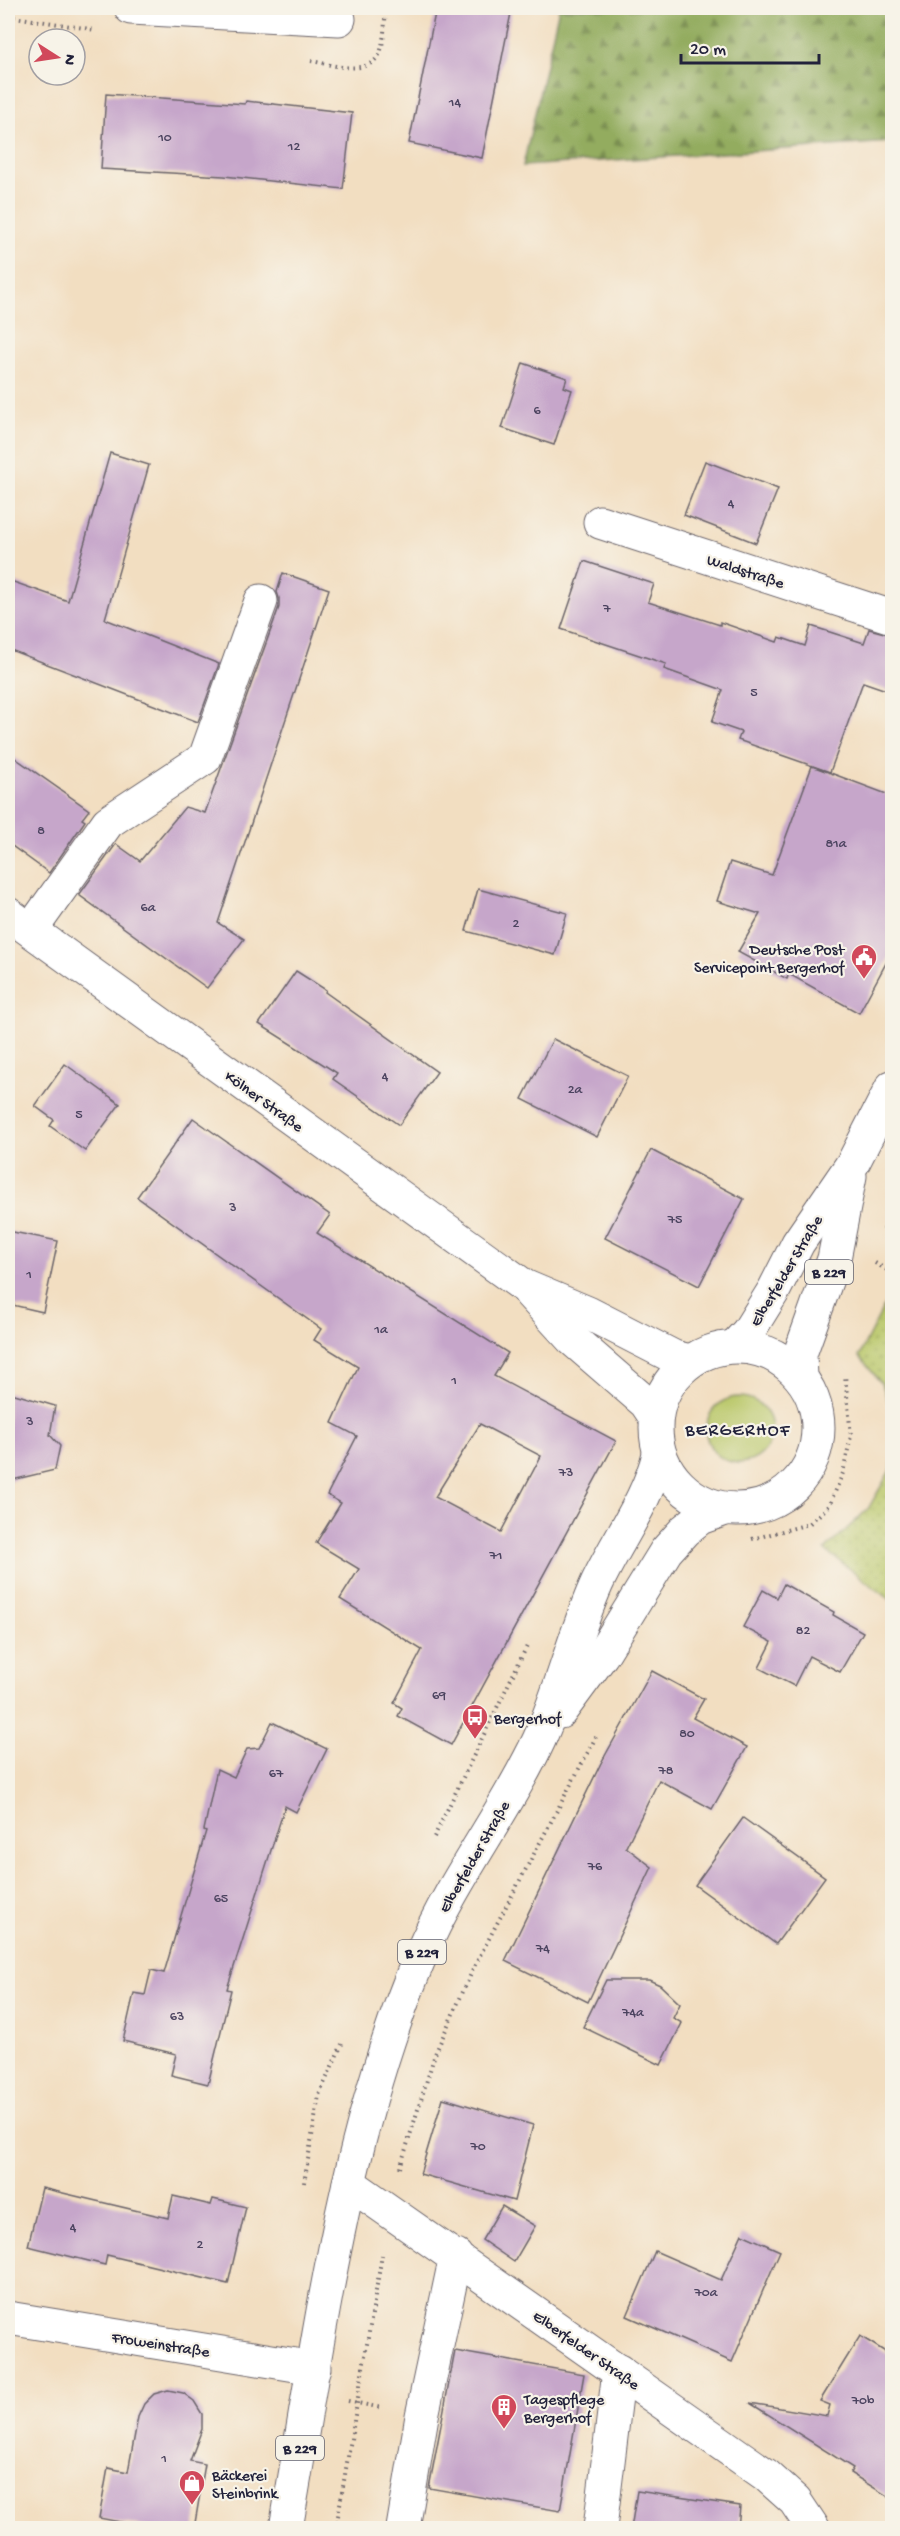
<svg xmlns="http://www.w3.org/2000/svg" width="900" height="2536" viewBox="0 0 900 2536" font-family="'Gochi Hand',sans-serif">
  <style>
    .grass { fill: #bac86a; stroke: #6e7552; stroke-width: 1.5 }
    .forest { fill: url(#forest-firs); stroke: #5a674c; stroke-width: 1.5 }
    .park { fill: url(#park-dots); stroke: #6e7552; stroke-width: 1.5 }
    .building { fill: #c6a6ca; fill-rule: evenodd }
    .lines { fill: none; stroke-linecap: round; stroke-linejoin: round }
    .minor-casing { stroke: #6b646a; stroke-width: 35 }
    .major-casing { stroke: #6b646a; stroke-width: 35 }
    .path { stroke: #6b646a; stroke-width: 4; stroke-dasharray: 1.5 4.5; stroke-linecap: butt }
    .minor { stroke: #fff; stroke-width: 33 }
    .major { stroke: #fff; stroke-width: 33 }
    .labels { text-anchor: middle; stroke-width: 4.5; stroke-linejoin: round; paint-order: stroke }
    .number-label { font-size: 14px; fill: #4b435f }
    .shield { fill: #f7f3e8; stroke: #62616f; stroke-width: 1.5 }
    .shield-label { font-size: 15px; font-weight: bold; fill: #22223b }
    .street-label { font-size: 16px; fill: #22223b; stroke: #f7f3e8 }
    .poi-label { font-size: 16px; fill: #22223b; stroke: #f7f3e8; text-anchor: start }
    .neighbourhood-label { font-size: 18px; letter-spacing: 1.5px; fill: #22223b; stroke: #f7f3e8 }
  </style>
  <defs>
    <pattern id="forest-firs" width="22" height="20" patternUnits="userSpaceOnUse" patternTransform="scale(1.5)"><rect width="22" height="20" fill="#93ac5e"/><path d="M5 1l3.5 6h-7zM16 11l3.5 6h-7z" fill="#788c4f"/></pattern>
    <pattern id="park-dots" width="8" height="8" patternUnits="userSpaceOnUse" patternTransform="scale(1.5)"><rect width="8" height="8" fill="#bac86a"/><path d="M2 2h.1M6 6h.1" fill="none" stroke="#a0ac5d" stroke-width="1.8" stroke-linecap="round"/></pattern>
  </defs>
  <rect width="100%" height="100%" fill="#f7f3e8"/>
  <filter id="ink" filterUnits="userSpaceOnUse"><feTurbulence type="fractalNoise" baseFrequency=".0167" numOctaves="2"/><feDisplacementMap in="SourceGraphic" scale="12" xChannelSelector="R" yChannelSelector="G"/><feConvolveMatrix kernelMatrix="1 2 1 2 8 2 1 2 1" color-interpolation-filters="sRGB"/></filter>
  <filter id="wash" filterUnits="userSpaceOnUse"><feTurbulence type="fractalNoise" baseFrequency=".008" numOctaves="4" result="noise"/><feDisplacementMap in="SourceGraphic" scale="24" xChannelSelector="R" yChannelSelector="G"/><feGaussianBlur stdDeviation="1.35" result="paint"/><feColorMatrix in="noise" values="0 0 0 0 0 0 0 0 0 0 0 0 0 0 0 0 0 1.4 0 .05"/><feComposite in="paint" operator="in"/></filter>
  <g filter="url(#wash)">
    <rect width="100%" height="100%" fill="#f2dec1"/>
    <circle class="grass" cx="739" cy="1430" r="33"/>
    <path class="forest" d="M 559,8 L 892,8 L 892,142 L 523,166 Z"/>
    <g class="park">
      <path d="M 892,1290 L 892,1411 L 882,1384 L 859,1356 Z"/>
      <path d="M 892,1461 L 892,1601 L 825,1550 L 868,1509 L 892,1467 Z"/>
    </g>
    <g id="blocks">
      <g class="building">
        <path d="M 436,8 L 512,8 L 482,158 L 409,143 Z"/>
        <path d="M 106,94 L 245,104 L 246,101 L 352,113 L 343,189 L 224,176 L 101,169 Z"/>
        <path d="M 523,363 L 567,378 L 564,387 L 572,390 L 554,445 L 502,428 Z"/>
        <path d="M 110,453 L 149,465 L 105,619 L 219,664 L 198,722 L 8,649 L 8,580 L 68,601 Z"/>
        <path d="M 705,461 L 778,489 L 756,543 L 684,515 Z"/>
        <path d="M 584,561 L 654,584 L 648,602 L 720,625 L 720,622 L 777,642 L 779,637 L 805,646 L 811,626 L 864,643 L 869,629 L 892,635 L 892,692 L 863,682 L 830,772 L 738,740 L 741,732 L 712,722 L 723,690 L 664,669 L 666,664 L 561,629 Z"/>
        <path d="M 283,573 L 329,589 L 218,923 L 244,939 L 207,988 L 79,895 L 116,844 L 140,861 L 185,807 L 205,813 L 279,607 L 279,598 L 277,592 Z"/>
        <path d="M 8,753 L 89,810 L 82,819 L 85,821 L 49,873 L 8,843 Z"/>
        <path d="M 812,766 L 892,796 L 892,952 L 859,1013 L 789,974 L 787,979 L 738,952 L 760,914 L 717,901 L 730,862 L 772,875 Z"/>
        <path d="M 478,889 L 567,913 L 555,955 L 466,931 Z"/>
        <path d="M 296,971 L 326,990 L 325,992 L 437,1072 L 399,1125 L 333,1079 L 337,1073 L 259,1024 Z"/>
        <path d="M 553,1039 L 628,1076 L 597,1137 L 522,1099 Z"/>
        <path d="M 65,1064 L 120,1104 L 85,1151 L 50,1126 L 54,1120 L 35,1106 Z"/>
        <path d="M 193,1118 L 330,1215 L 317,1233 L 508,1353 L 494,1376 L 616,1441 L 451,1745 L 398,1716 L 402,1708 L 394,1703 L 422,1650 L 340,1599 L 359,1569 L 316,1543 L 341,1503 L 327,1495 L 357,1436 L 332,1423 L 358,1367 L 314,1340 L 321,1329 L 137,1197 ZM 480,1424 L 541,1456 L 501,1532 L 435,1497 Z"/>
        <path d="M 651,1150 L 744,1199 L 699,1286 L 605,1238 Z"/>
        <path d="M 8,1231 L 58,1241 L 43,1312 L 8,1304 Z"/>
        <path d="M 8,1392 L 55,1406 L 50,1435 L 60,1446 L 55,1470 L 8,1481 Z"/>
        <path d="M 784,1584 L 834,1612 L 833,1615 L 863,1632 L 840,1672 L 809,1656 L 794,1686 L 759,1668 L 772,1642 L 743,1627 L 763,1590 L 777,1598 Z"/>
        <path d="M 652,1671 L 704,1699 L 693,1718 L 747,1747 L 712,1809 L 659,1780 L 626,1847 L 652,1867 L 588,2002 L 505,1961 L 601,1763 Z"/>
        <path d="M 272,1722 L 327,1749 L 296,1812 L 285,1806 L 227,1989 L 231,1990 L 208,2084 L 171,2075 L 176,2054 L 123,2041 L 134,1993 L 145,1995 L 151,1970 L 164,1973 L 206,1831 L 204,1830 L 217,1769 L 234,1777 L 247,1749 L 259,1748 Z"/>
        <path d="M 743,1818 L 825,1877 L 776,1944 L 695,1885 Z"/>
        <path d="M 606,1980 L 649,1980 L 660,1985 L 680,2004 L 673,2018 L 682,2023 L 661,2065 L 583,2027 Z"/>
        <path d="M 443,2098 L 533,2125 L 514,2201 L 420,2174 Z"/>
        <path d="M 42,2188 L 168,2218 L 173,2196 L 211,2205 L 213,2199 L 246,2207 L 228,2284 L 107,2255 L 105,2265 L 28,2246 Z"/>
        <path d="M 502,2206 L 535,2226 L 514,2262 L 482,2240 Z"/>
        <path d="M 742,2234 L 780,2251 L 732,2362 L 627,2316 L 655,2251 L 721,2280 Z"/>
        <path d="M 860,2336 L 892,2356 L 892,2499 L 850,2473 L 853,2468 L 750,2403 L 827,2416 L 830,2405 L 820,2401 Z"/>
        <path d="M 455,2351 L 584,2374 L 560,2511 L 429,2488 Z"/>
        <path d="M 168,2390 L 183,2393 L 194,2401 L 202,2414 L 202,2429 L 190,2461 L 205,2464 L 194,2529 L 156,2529 L 99,2518 L 108,2468 L 128,2472 L 138,2417 L 144,2404 L 154,2394 Z"/>
        <path d="M 637,2491 L 740,2506 L 738,2529 L 631,2529 Z"/>
      </g>
    </g>
  </g>
  <g filter="url(#ink)">
    <use href="#blocks" fill-opacity="0" stroke="#6b646a" stroke-width="1.5"/>
    <g class="lines">
      <g class="minor-casing">
        <g id="minor">
          <path d="M 131,8 L 339,19"/>
          <path d="M 600,522 L 892,617"/>
          <path d="M 31,930 L 108,822 L 205,758 L 261,601"/>
          <path d="M 349,2183 L 766,2475 L 795,2501 L 813,2528"/>
          <path d="M 8,2318 L 314,2368"/>
          <path d="M 403,2528 L 422,2416 L 456,2256"/>
          <path d="M 600,2528 L 619,2371"/>
        </g>
      </g>
      <g class="major-casing">
        <g id="major">
          <path d="M 8,914 L 524,1286 L 588,1313 L 674,1357 L 690,1361"/>
          <path d="M 530,1293 L 572,1339 L 646,1403 L 656,1418"/>
          <path d="M 735,1346 L 748,1332 L 774,1290 L 798,1243 L 853,1163 L 892,1087"/>
          <circle cx="737" cy="1428" r="81"/>
          <path d="M 801,1378 L 800,1354 L 834,1259 L 850,1176"/>
          <path d="M 560,1712 L 602,1655 L 666,1551 L 685,1530 L 700,1518 L 725,1509"/>
          <path d="M 286,2528 C 320,2335 344,2134 422,1952 C 454,1877 505,1813 539,1740 C 562,1689 574,1634 597,1583 C 617,1540 648,1500 659,1454"/>
        </g>
      </g>
      <g class="path">
        <path d="M 8,16 L 96,30"/>
        <path d="M 311,61 C 330,64 366,77 379,55 C 384,46 385,19 386,8"/>
        <path d="M 884,1230 L 892,1213"/>
        <path d="M 875,1263 L 892,1273"/>
        <path d="M 752,1539 L 809,1524 L 829,1506 L 843,1473 L 851,1436 L 845,1375"/>
        <path d="M 434,1837 L 528,1644"/>
        <path d="M 400,2168 L 435,2054 L 475,1965 L 596,1737"/>
        <path d="M 304,2183 L 319,2095 L 342,2044"/>
        <path d="M 348,2401 L 382,2408"/>
        <path d="M 336,2528 L 382,2255"/>
      </g>
      <use href="#minor" class="minor"/>
      <use href="#major" class="major"/>
    </g>
  </g>
  <defs>
    <g id="civic-pin" transform="scale(1.35)"><path d="M0 17L-7.5 6A9.5 9.5 0 1 1 7.5 6Z" fill="#d1495b" stroke="#f7f3e8"/><path d="M-.6-6.5H3V-4.5H.6V-3L4-1V1h2V6H-6V1h2V-1L-.6-3ZM-1.2 2.5V6h2.4V2.5Z" fill="#fff"/></g>
    <g id="bus-pin" transform="scale(1.35)"><path d="M0 17L-7.5 6A9.5 9.5 0 1 1 7.5 6Z" fill="#d1495b" stroke="#f7f3e8"/><path d="M-5-6H5V4H4V6H2V4H-2V6H-4V4H-5ZM-3.5-4V0h7V-4ZM-3.5 1.2v1.5H-2V1.2ZM2 1.2v1.5H3.5V1.2Z" fill="#fff"/></g>
    <g id="building-pin" transform="scale(1.35)"><path d="M0 17L-7.5 6A9.5 9.5 0 1 1 7.5 6Z" fill="#d1495b" stroke="#f7f3e8"/><path d="M-4-6H4V6H1V3H-1V6H-4ZM-2.5-4.3h1.7v1.8h-1.7ZM.8-4.3h1.7v1.8H.8ZM-2.5-1h1.7V.8h-1.7ZM.8-1h1.7V.8H.8Z" fill="#fff"/></g>
    <g id="shop-pin" transform="scale(1.35)"><path d="M0 17L-7.5 6A9.5 9.5 0 1 1 7.5 6Z" fill="#d1495b" stroke="#f7f3e8"/><path d="M-5-2.5h2.3a2.7 3.5 0 0 1 5.4 0H5L5.5 6h-11ZM-1.5-2.5h3a1.5 2.3 0 0 0-3 0Z" fill="#fff"/></g>
  </defs>
  <g fill-rule="evenodd">
    <use href="#civic-pin" x="864" y="957"/>
    <use href="#bus-pin" x="475" y="1717"/>
    <use href="#building-pin" x="504" y="2407"/>
    <use href="#shop-pin" x="192" y="2483"/>
  </g>
  <g class="labels">
    <g class="number-label">
      <text x="455" y="106">14</text>
      <text x="165" y="141">10</text>
      <text x="294" y="150">12</text>
      <text x="537" y="414">6</text>
      <text x="731" y="507">4</text>
      <text x="607" y="612">7</text>
      <text x="754" y="696">5</text>
      <text x="41" y="834">8</text>
      <text x="836" y="847">81a</text>
      <text x="148" y="911">6a</text>
      <text x="516" y="927">2</text>
      <text x="385" y="1080">4</text>
      <text x="575" y="1093">2a</text>
      <text x="79" y="1118">5</text>
      <text x="233" y="1211">3</text>
      <text x="675" y="1223">75</text>
      <text x="29" y="1278">1</text>
      <text x="381" y="1333">1a</text>
      <text x="454" y="1384">1</text>
      <text x="30" y="1425">3</text>
      <text x="566" y="1476">73</text>
      <text x="496" y="1559">71</text>
      <text x="803" y="1634">82</text>
      <text x="439" y="1699">69</text>
      <text x="687" y="1737">80</text>
      <text x="666" y="1774">78</text>
      <text x="276" y="1777">67</text>
      <text x="595" y="1870">76</text>
      <text x="221" y="1902">65</text>
      <text x="543" y="1952">74</text>
      <text x="633" y="2016">74a</text>
      <text x="177" y="2020">63</text>
      <text x="478" y="2150">70</text>
      <text x="73" y="2231">4</text>
      <text x="200" y="2248">2</text>
      <text x="706" y="2296">70a</text>
      <text x="863" y="2404">70b</text>
      <text x="164" y="2462">1</text>
    </g>
    <g class="shield">
      <rect x="805" y="1260" width="48" height="24" rx="4.5"/>
      <rect x="398" y="1940" width="48" height="24" rx="4.5"/>
      <rect x="276" y="2436" width="48" height="24" rx="4.5"/>
    </g>
    <g class="shield-label">
      <text x="829" y="1277">B 229</text>
      <text x="422" y="1957">B 229</text>
      <text x="300" y="2453">B 229</text>
    </g>
    <g class="street-label">
      <text transform="translate(746 570) rotate(18)" y="6">Waldstraße</text>
      <text transform="translate(265 1100) rotate(36)" y="6">Kölner Straße</text>
      <text transform="translate(785 1270) rotate(-59)" y="6">Elberfelder Straße</text>
      <text transform="translate(473 1856) rotate(-60)" y="6">Elberfelder Straße</text>
      <text transform="translate(161 2343) rotate(9)" y="6">Froweinstraße</text>
      <text transform="translate(587 2349) rotate(35)" y="6">Elberfelder Straße</text>
    </g>
    <g class="poi-label">
      <text x="844" y="954" text-anchor="end">Deutsche Post<tspan x="844" dy="18">Servicepoint Bergerhof</tspan></text>
      <text x="494" y="1723">Bergerhof</text>
      <text x="524" y="2404">Tagespflege<tspan x="524" dy="18">Bergerhof</tspan></text>
      <text x="212" y="2480">Bäckerei<tspan x="212" dy="18">Steinbrink</tspan></text>
    </g>
    <g class="neighbourhood-label">
      <text x="738" y="1435">BERGERHOF</text>
    </g>
  </g>
  <rect width="900" height="2536" fill="none" stroke="#f7f3e8" stroke-width="30"/>
  <g transform="translate(57 57) rotate(102)"><circle r="28" fill="#f7f3e8" stroke="#a29fa3" stroke-width="1.5"/>
  <path d="M0-4.5L10 22L0 15L-10 22Z" fill="#d1495b"/>
  <text y="-9" font-size="16" font-weight="bold" text-anchor="middle" fill="#22223b">N</text>
  </g>
  <path d="M681 54v9h138v-9" fill="none" stroke="#22223b" stroke-width="3"/>
  <text x="690" y="54" font-size="18" fill="#22223b" stroke="#f7f3e8" stroke-width="4.5" paint-order="stroke">20 m</text>
</svg>
